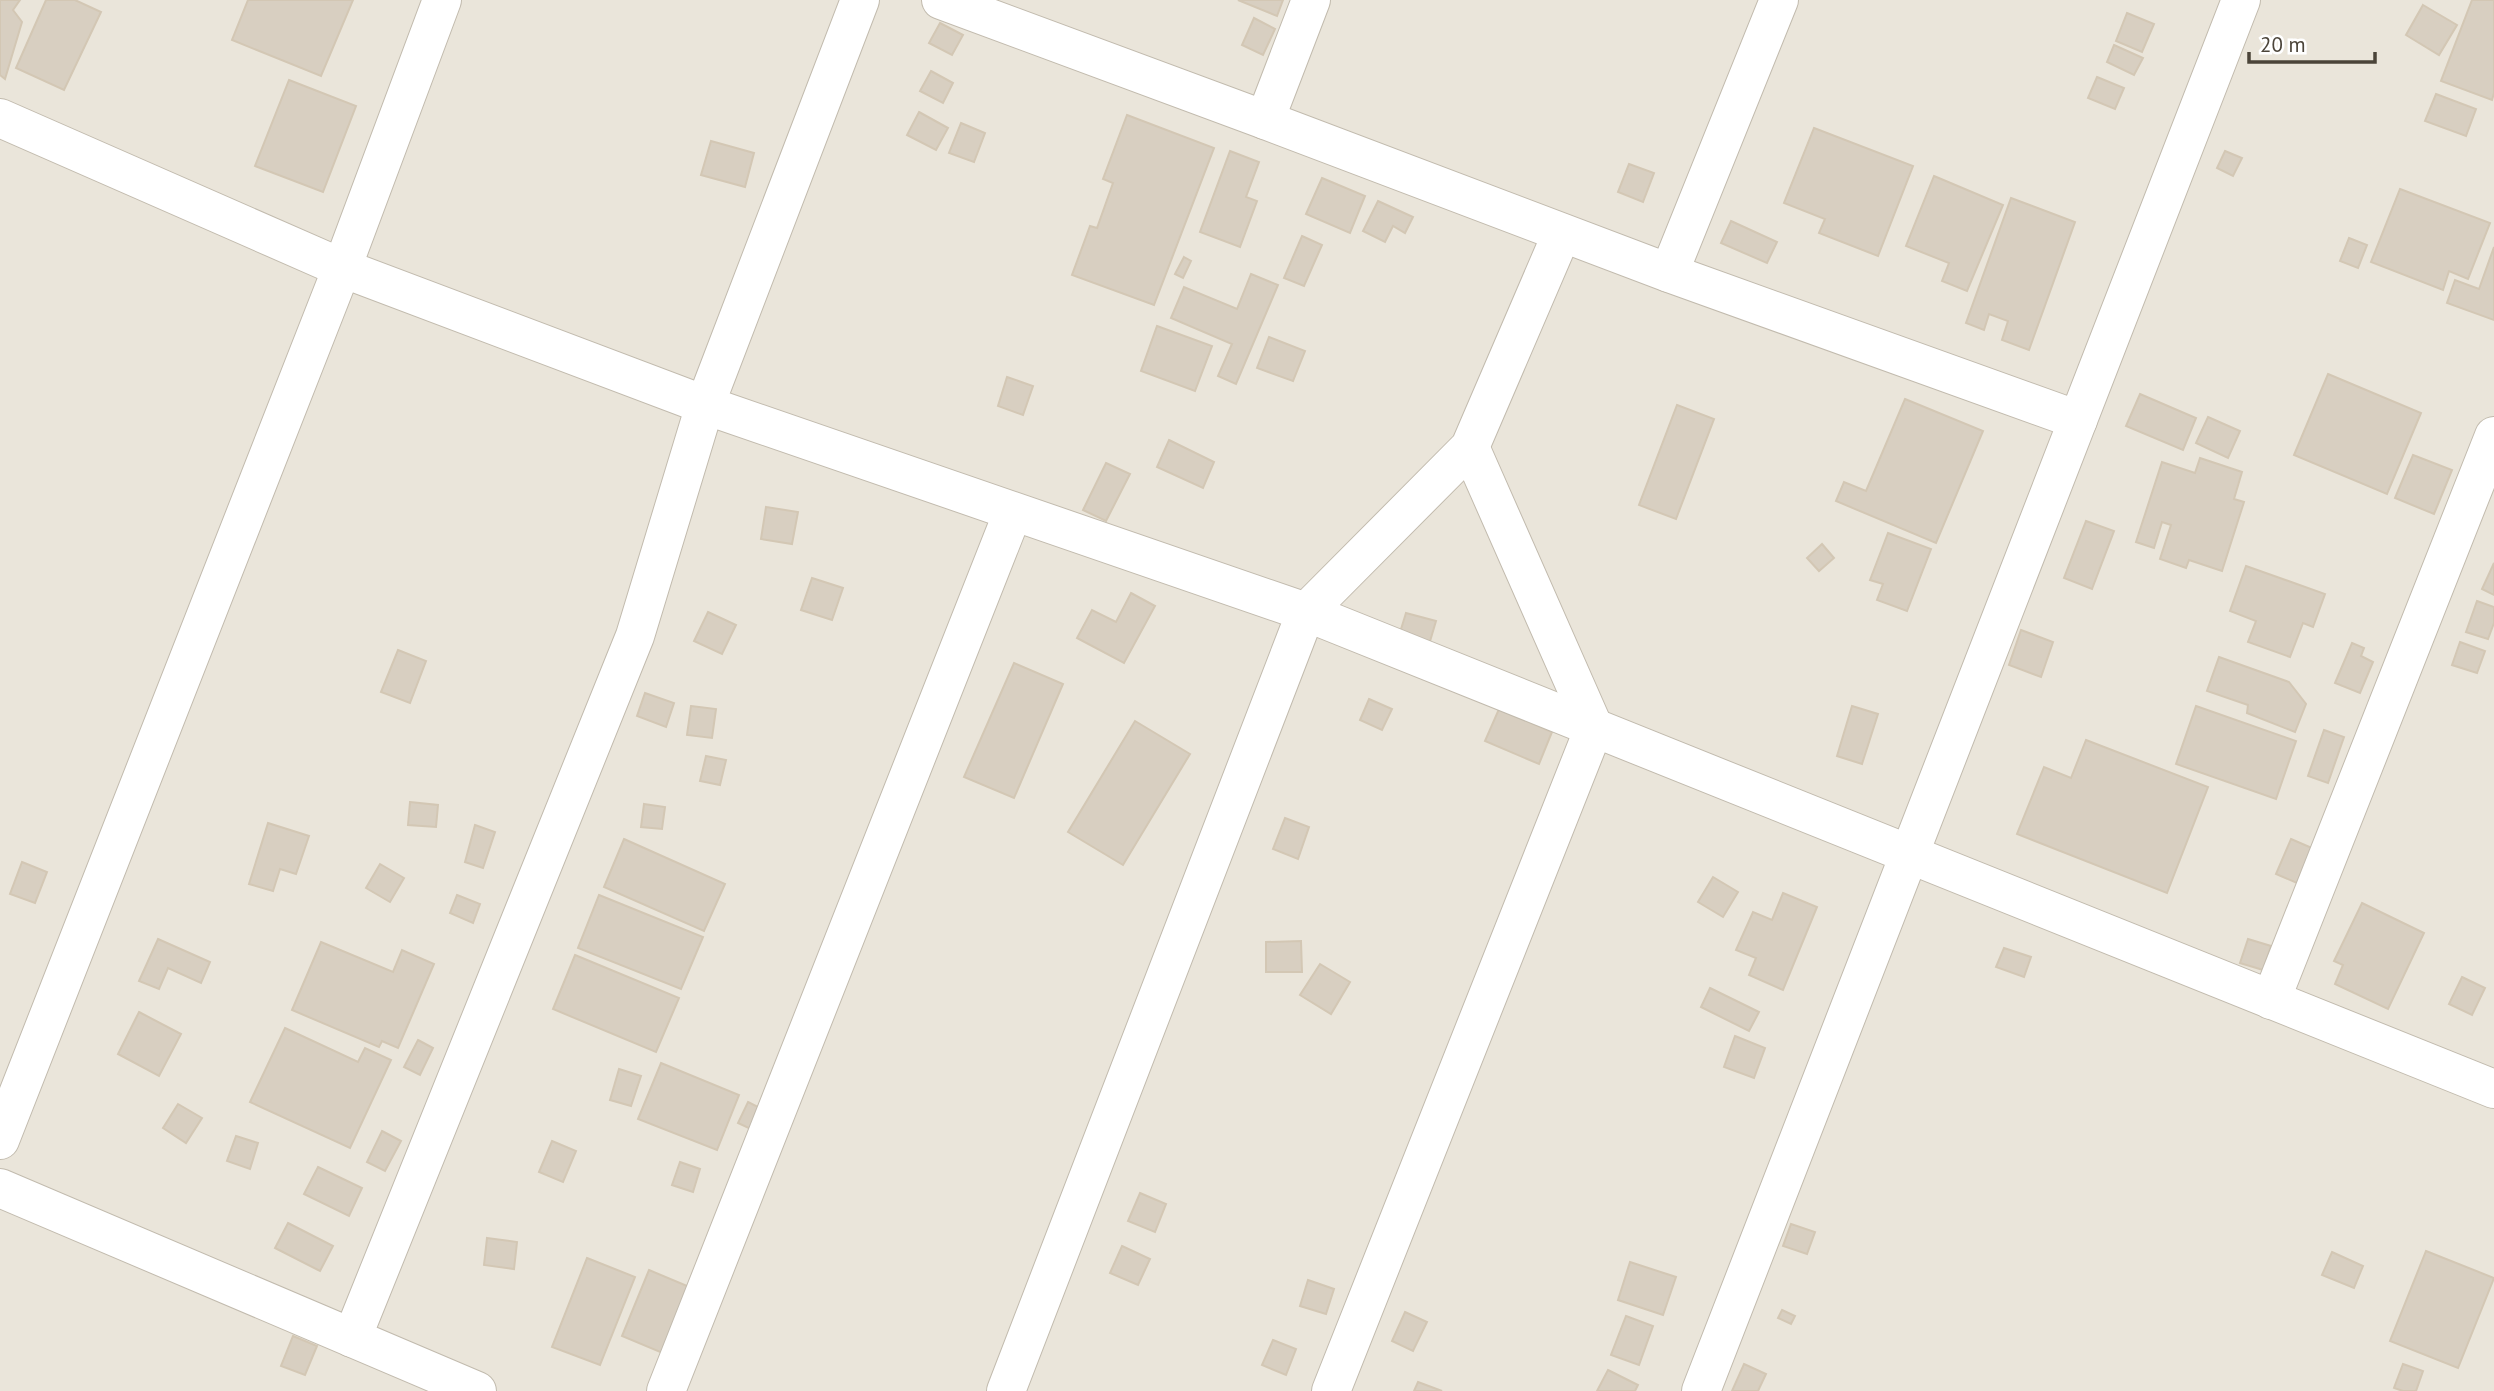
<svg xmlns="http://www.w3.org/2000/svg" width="2494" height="1391" viewBox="0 0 2494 1391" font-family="'PT Sans',sans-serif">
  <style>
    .residential { fill: #eae5da }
    .building { fill: #d8cfc1; stroke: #d3c7b4; stroke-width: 2 }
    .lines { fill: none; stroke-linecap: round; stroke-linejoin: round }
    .minor-casing { stroke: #c2bbae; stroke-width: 40 }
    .minor { stroke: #fff; stroke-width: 38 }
  </style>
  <rect width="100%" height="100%" fill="#f6f3ec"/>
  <rect class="residential" x="0" y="0" width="2494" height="1391"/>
  <g class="building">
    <path d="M 0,0 L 20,0 L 13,10 L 22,22 L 5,79 L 0,75 Z"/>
    <path d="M 46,0 L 75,0 L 101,12 L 64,90 L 16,68 Z"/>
    <path d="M 248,0 L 353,0 L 321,76 L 232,40 Z"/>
    <path d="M 1238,0 L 1283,0 L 1277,16 Z"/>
    <path d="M 2472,0 L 2494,0 L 2494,93 L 2492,100 L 2441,81 Z"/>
    <path d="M 2423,5 L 2457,25 L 2439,55 L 2406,35 Z"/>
    <path d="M 2127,13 L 2154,24 L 2142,52 L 2116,41 Z"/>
    <path d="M 1254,18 L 1275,29 L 1263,55 L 1242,45 Z"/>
    <path d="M 940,23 L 963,35 L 952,55 L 929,43 Z"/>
    <path d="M 2114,45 L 2143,58 L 2134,75 L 2107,62 Z"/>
    <path d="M 931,71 L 953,83 L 943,103 L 920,91 Z"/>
    <path d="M 2097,77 L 2124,88 L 2115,109 L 2088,98 Z"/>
    <path d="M 289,80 L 356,106 L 323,192 L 255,166 Z"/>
    <path d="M 2436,94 L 2476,109 L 2466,136 L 2425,121 Z"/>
    <path d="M 919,112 L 948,128 L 936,150 L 907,135 Z"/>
    <path d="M 1127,115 L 1214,148 L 1154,305 L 1072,275 L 1090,226 L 1097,228 L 1113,183 L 1103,179 Z"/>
    <path d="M 961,123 L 985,133 L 974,162 L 949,153 Z"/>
    <path d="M 1814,128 L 1913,166 L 1878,256 L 1819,233 L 1825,219 L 1784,203 Z"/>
    <path d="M 711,141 L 754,153 L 745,187 L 701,175 Z"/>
    <path d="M 1230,151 L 1259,162 L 1246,197 L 1257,201 L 1240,247 L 1200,232 Z"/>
    <path d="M 2225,151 L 2242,158 L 2233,176 L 2217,168 Z"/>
    <path d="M 1629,164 L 1654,173 L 1643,202 L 1618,192 Z"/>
    <path d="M 1934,176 L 2003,205 L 1967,291 L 1942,281 L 1949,263 L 1906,246 Z"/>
    <path d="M 1322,178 L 1365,196 L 1350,233 L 1306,214 Z"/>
    <path d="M 2400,189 L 2490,223 L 2468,279 L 2449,271 L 2443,290 L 2371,262 Z"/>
    <path d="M 2011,198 L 2075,222 L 2029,350 L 2002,340 L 2008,321 L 1989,314 L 1984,330 L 1966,323 Z"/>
    <path d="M 1378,201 L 1413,217 L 1405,233 L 1393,226 L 1385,242 L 1363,231 Z"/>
    <path d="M 1731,221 L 1777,242 L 1767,263 L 1721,243 Z"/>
    <path d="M 1302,236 L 1322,245 L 1304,286 L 1284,278 Z"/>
    <path d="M 2349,238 L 2367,245 L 2358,268 L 2340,261 Z"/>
    <path d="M 2494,247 L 2494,320 L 2447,303 L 2455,280 L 2479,289 Z"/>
    <path d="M 1184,257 L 1191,261 L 1183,278 L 1175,274 Z"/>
    <path d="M 1251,274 L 1278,285 L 1236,384 L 1218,376 L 1232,344 L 1171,318 L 1184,287 L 1237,309 Z"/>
    <path d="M 1157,326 L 1212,346 L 1195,391 L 1141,371 Z"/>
    <path d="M 1269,337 L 1305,351 L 1293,381 L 1257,368 Z"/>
    <path d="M 2328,374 L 2421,413 L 2387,494 L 2294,455 Z"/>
    <path d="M 1007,377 L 1033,386 L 1023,415 L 998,406 Z"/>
    <path d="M 2140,394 L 2196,418 L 2183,450 L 2126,426 Z"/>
    <path d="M 1905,399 L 1983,431 L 1936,543 L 1836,501 L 1844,482 L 1866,491 Z"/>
    <path d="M 1677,405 L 1714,419 L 1676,519 L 1639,505 Z"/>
    <path d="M 2208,417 L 2240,431 L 2228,458 L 2196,443 Z"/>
    <path d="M 1169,440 L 1214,462 L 1203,488 L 1157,467 Z"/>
    <path d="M 2413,455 L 2452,470 L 2434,514 L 2395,498 Z"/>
    <path d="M 2200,458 L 2242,472 L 2234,499 L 2244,502 L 2222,571 L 2189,560 L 2186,568 L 2160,559 L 2171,525 L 2162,522 L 2154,548 L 2136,542 L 2162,462 L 2195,473 Z"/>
    <path d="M 1106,463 L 1130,474 L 1106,521 L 1083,510 Z"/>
    <path d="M 766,507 L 798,512 L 792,544 L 761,539 Z"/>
    <path d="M 2086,521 L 2114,531 L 2092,589 L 2064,578 Z"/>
    <path d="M 1888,533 L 1931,549 L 1907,611 L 1877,600 L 1883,584 L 1870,580 Z"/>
    <path d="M 1822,544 L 1834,558 L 1819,571 L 1807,558 Z"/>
    <path d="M 2494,563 L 2494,595 L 2482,589 Z"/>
    <path d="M 2246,566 L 2325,594 L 2313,627 L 2303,623 L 2290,657 L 2248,642 L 2256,621 L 2230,611 Z"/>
    <path d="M 812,578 L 843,588 L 832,620 L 801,610 Z"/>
    <path d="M 1131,593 L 1155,606 L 1124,663 L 1077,638 L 1092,610 L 1116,622 Z"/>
    <path d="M 2477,601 L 2494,607 L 2494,623 L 2488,639 L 2466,632 Z"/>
    <path d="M 708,612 L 736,625 L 722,654 L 694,641 Z"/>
    <path d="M 1406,613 L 1436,621 L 1428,648 L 1398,639 Z"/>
    <path d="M 2021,630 L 2053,642 L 2041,677 L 2009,665 Z"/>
    <path d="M 2460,642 L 2485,651 L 2477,673 L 2452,665 Z"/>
    <path d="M 2352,643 L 2364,648 L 2361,656 L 2373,662 L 2360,693 L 2335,683 Z"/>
    <path d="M 398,650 L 426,661 L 410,703 L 381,692 Z"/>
    <path d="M 2219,657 L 2289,682 L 2306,704 L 2295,732 L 2247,713 L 2248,705 L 2207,691 Z"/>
    <path d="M 1014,663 L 1063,684 L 1014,798 L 964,777 Z"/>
    <path d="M 645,693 L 674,703 L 666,727 L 637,716 Z"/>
    <path d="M 1369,699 L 1392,709 L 1382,730 L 1360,720 Z"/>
    <path d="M 691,706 L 716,709 L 712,738 L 687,735 Z"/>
    <path d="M 1852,706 L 1878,714 L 1862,764 L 1837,756 Z"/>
    <path d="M 2196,706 L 2296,741 L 2276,799 L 2176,764 Z"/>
    <path d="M 1499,709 L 1552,732 L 1539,764 L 1485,741 Z"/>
    <path d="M 1135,721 L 1190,754 L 1123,865 L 1068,832 Z"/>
    <path d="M 2324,730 L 2344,737 L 2328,783 L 2308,776 Z"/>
    <path d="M 2086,740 L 2208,787 L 2167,893 L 2017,834 L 2044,767 L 2071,778 Z"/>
    <path d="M 706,756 L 726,760 L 720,785 L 700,781 Z"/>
    <path d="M 410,802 L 438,805 L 436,827 L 408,825 Z"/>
    <path d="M 644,804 L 665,807 L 662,829 L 641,827 Z"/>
    <path d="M 1285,818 L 1309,827 L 1298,859 L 1273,849 Z"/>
    <path d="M 268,823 L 309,836 L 296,874 L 280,869 L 273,891 L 249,884 Z"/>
    <path d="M 475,825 L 495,832 L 483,868 L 465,862 Z"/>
    <path d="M 624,839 L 725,884 L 704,931 L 604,887 Z"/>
    <path d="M 2291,839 L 2312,848 L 2297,883 L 2276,874 Z"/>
    <path d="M 22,862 L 47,872 L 35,903 L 10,894 Z"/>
    <path d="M 380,864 L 404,878 L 390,902 L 366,888 Z"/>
    <path d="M 1713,877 L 1738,892 L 1723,917 L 1698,902 Z"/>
    <path d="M 1783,893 L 1817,907 L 1783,990 L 1749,975 L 1756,958 L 1736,950 L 1753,912 L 1772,920 Z"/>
    <path d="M 457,895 L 480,904 L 473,923 L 450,913 Z"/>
    <path d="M 599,895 L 703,937 L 681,989 L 578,948 Z"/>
    <path d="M 2362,903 L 2424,933 L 2388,1009 L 2335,984 L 2343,965 L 2334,961 Z"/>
    <path d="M 158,939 L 210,962 L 201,983 L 168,968 L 159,989 L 139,981 Z"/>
    <path d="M 2248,939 L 2271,946 L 2263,970 L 2240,963 Z"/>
    <path d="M 1301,941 L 1302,972 L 1266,972 L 1266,942 Z"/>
    <path d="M 321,942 L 393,972 L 402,950 L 434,964 L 398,1048 L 382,1041 L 379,1047 L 292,1010 Z"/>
    <path d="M 2004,948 L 2031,957 L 2024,977 L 1996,967 Z"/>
    <path d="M 575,955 L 679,998 L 656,1052 L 553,1009 Z"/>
    <path d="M 1320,964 L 1350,982 L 1331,1014 L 1300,995 Z"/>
    <path d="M 2462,977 L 2485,988 L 2472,1015 L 2449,1004 Z"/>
    <path d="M 1710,988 L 1759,1012 L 1749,1031 L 1701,1007 Z"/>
    <path d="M 139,1012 L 181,1034 L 159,1076 L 118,1054 Z"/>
    <path d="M 285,1028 L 358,1062 L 365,1048 L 391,1060 L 350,1148 L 250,1102 Z"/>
    <path d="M 1735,1036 L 1765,1048 L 1754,1078 L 1724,1067 Z"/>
    <path d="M 418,1040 L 433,1048 L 420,1075 L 404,1067 Z"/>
    <path d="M 661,1063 L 739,1095 L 717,1150 L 638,1119 Z"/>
    <path d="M 619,1069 L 641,1076 L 631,1106 L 610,1100 Z"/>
    <path d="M 748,1102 L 766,1111 L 755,1131 L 738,1123 Z"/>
    <path d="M 178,1104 L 202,1118 L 186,1143 L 163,1128 Z"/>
    <path d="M 382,1131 L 401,1141 L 385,1171 L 367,1162 Z"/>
    <path d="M 236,1136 L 258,1143 L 250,1169 L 227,1161 Z"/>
    <path d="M 552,1141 L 576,1151 L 563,1182 L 539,1172 Z"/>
    <path d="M 680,1162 L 700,1169 L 693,1192 L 672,1185 Z"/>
    <path d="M 318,1167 L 362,1188 L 349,1216 L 304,1194 Z"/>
    <path d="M 1140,1193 L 1166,1204 L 1155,1232 L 1128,1221 Z"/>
    <path d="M 288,1223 L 333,1246 L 320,1271 L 275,1248 Z"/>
    <path d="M 1791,1224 L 1815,1232 L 1807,1254 L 1783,1246 Z"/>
    <path d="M 487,1238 L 517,1242 L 514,1269 L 484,1265 Z"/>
    <path d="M 1122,1246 L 1150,1259 L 1138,1285 L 1110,1273 Z"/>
    <path d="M 2426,1251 L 2494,1278 L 2458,1368 L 2390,1341 Z"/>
    <path d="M 2332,1252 L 2363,1266 L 2354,1288 L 2322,1275 Z"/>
    <path d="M 587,1258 L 635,1277 L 600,1365 L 552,1347 Z"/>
    <path d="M 1630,1262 L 1676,1277 L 1663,1315 L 1618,1300 Z"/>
    <path d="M 649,1270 L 692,1288 L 665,1354 L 622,1336 Z"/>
    <path d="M 1308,1280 L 1334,1289 L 1326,1314 L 1300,1306 Z"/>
    <path d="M 1782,1310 L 1795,1316 L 1791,1324 L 1778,1318 Z"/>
    <path d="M 1405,1312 L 1427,1322 L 1413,1351 L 1392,1341 Z"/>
    <path d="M 1626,1316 L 1653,1326 L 1639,1365 L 1611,1355 Z"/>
    <path d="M 293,1336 L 317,1346 L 305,1375 L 281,1366 Z"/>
    <path d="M 1273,1340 L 1296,1349 L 1286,1375 L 1262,1365 Z"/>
    <path d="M 1744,1364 L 1766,1374 L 1758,1391 L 1732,1391 Z"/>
    <path d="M 2403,1364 L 2423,1371 L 2416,1391 L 2403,1391 L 2394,1388 Z"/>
    <path d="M 1608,1370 L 1638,1385 L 1635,1391 L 1597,1391 Z"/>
    <path d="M 1418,1382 L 1442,1391 L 1414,1391 Z"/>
  </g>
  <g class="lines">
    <g class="minor-casing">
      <g id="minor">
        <path d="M 941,0 L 1265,120 L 1669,273 L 2078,420"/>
        <path d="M 0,118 L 342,268 L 705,405 L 1306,612 L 2494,1089"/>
        <path d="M 1265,120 L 1311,0"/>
        <path d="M 1669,273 L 1779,0"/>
        <path d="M 2271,1000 L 2494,436"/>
        <path d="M 0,1140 L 342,268 L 442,0"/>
        <path d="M 0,1188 L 477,1391"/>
        <path d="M 352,1338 L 635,636 L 705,405 L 860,0"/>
        <path d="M 666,1391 L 1013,512"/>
        <path d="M 1006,1391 L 1306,612 L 1470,447 L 1562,233"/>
        <path d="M 1331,1391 L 1594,728 L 1470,447"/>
        <path d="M 1701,1391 L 2241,0"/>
      </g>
    </g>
    <use href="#minor" class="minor"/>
  </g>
  <path d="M2249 52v10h126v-10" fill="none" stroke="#4b4439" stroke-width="3.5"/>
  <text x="2260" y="52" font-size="21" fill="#4b4439" stroke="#ffffff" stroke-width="5" paint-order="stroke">20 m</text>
</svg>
